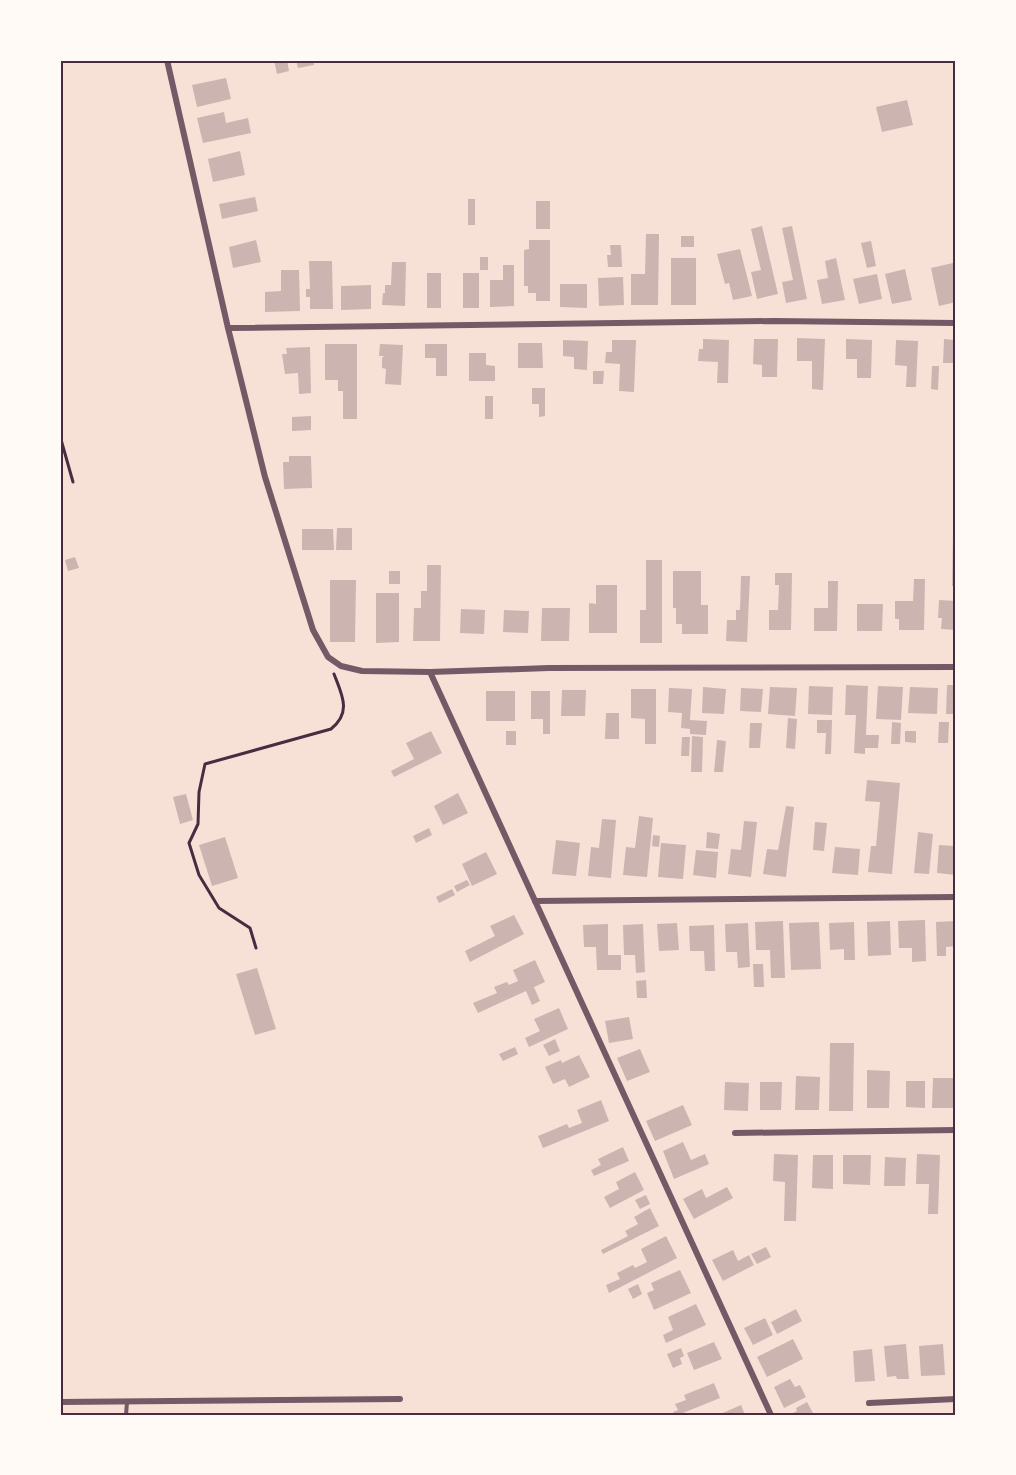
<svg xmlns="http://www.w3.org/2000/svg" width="1016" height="1475" viewBox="0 0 1016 1475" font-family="Lato,sans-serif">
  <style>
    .building { fill: #ccb4b1 }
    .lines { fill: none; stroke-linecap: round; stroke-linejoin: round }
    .path { stroke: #4a2c40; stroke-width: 3 }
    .service { stroke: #755966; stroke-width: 4 }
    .minor { stroke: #755966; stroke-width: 6 }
    .neatline { fill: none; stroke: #4a2c40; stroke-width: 2 }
  </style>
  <rect width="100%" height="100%" fill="#f7e1d7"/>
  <g class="building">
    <path d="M 274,60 L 287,60 L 289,71 L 277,74 Z"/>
    <path d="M 296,60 L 313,60 L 314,65 L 298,68 Z"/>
    <path d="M 226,78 L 231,99 L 197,107 L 192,85 Z"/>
    <path d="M 907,100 L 913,125 L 882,132 L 876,107 Z"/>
    <path d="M 224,112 L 226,123 L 248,118 L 251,133 L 203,143 L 197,118 Z"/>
    <path d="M 240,151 L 245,175 L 213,182 L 208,159 Z"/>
    <path d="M 255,197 L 258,211 L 222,219 L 219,204 Z"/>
    <rect x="468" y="199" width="7" height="26"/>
    <rect x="536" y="201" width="14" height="28"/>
    <path d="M 762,226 L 778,294 L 757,299 L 751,272 L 761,270 L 751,229 Z"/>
    <path d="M 792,226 L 807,299 L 786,303 L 782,282 L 793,280 L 782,228 Z"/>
    <path d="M 646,234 L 659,234 L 658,305 L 631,305 L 631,274 L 645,274 Z"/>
    <rect x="681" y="236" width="13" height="11"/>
    <path d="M 256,240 L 261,262 L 233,268 L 229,247 Z"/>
    <path d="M 529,240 L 550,240 L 550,301 L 536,301 L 536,293 L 528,293 L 528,286 L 524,286 L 524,250 L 529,249 Z"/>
    <path d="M 871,241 L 876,266 L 867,268 L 861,243 Z"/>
    <path d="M 610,245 L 621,245 L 622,267 L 608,267 L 607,255 L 611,255 Z"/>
    <path d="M 740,249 L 752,296 L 733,300 L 729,283 L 725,284 L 717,254 Z"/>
    <rect x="480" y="257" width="8" height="13"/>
    <rect x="671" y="258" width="25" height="47"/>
    <path d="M 836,258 L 845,300 L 822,304 L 817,280 L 828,278 L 825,261 Z"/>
    <path d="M 309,261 L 332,261 L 333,309 L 310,309 L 310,297 L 306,297 L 306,289 L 310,289 Z"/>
    <path d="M 392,262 L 406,262 L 405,306 L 382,305 L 383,293 L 385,293 L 385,285 L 391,285 Z"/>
    <path d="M 953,263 L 956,279 L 956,302 L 939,306 L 931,268 Z"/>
    <path d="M 503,265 L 514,265 L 514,306 L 490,307 L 490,280 L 503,280 Z"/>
    <path d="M 905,269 L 912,300 L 892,304 L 885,274 Z"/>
    <path d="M 281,270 L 299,270 L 300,311 L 265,312 L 265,292 L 281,291 Z"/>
    <rect x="427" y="273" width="14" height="35"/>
    <rect x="463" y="273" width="16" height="35"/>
    <path d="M 877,274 L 882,299 L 859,304 L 853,279 Z"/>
    <path d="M 623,277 L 624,305 L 599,306 L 598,278 Z"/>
    <path d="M 560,284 L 587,284 L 587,308 L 560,307 Z"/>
    <path d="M 371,285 L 371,309 L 341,310 L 341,286 Z"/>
    <path d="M 797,338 L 825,339 L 823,390 L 812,389 L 812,361 L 797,361 Z"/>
    <path d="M 703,339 L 729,340 L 728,383 L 717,383 L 718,362 L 698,361 L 699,349 L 703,349 Z"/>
    <path d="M 754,339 L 778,339 L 777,377 L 762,377 L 762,365 L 753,364 Z"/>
    <path d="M 846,339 L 872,340 L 871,378 L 857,378 L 857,359 L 846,359 Z"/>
    <path d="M 944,339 L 956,340 L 956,363 L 943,363 Z"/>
    <path d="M 563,340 L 588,341 L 587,370 L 574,369 L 574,357 L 563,356 Z"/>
    <path d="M 612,340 L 636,340 L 634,392 L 619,391 L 620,364 L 605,363 L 606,352 L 612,352 Z"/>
    <path d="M 896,340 L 918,341 L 916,387 L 906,387 L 907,366 L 895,365 Z"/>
    <path d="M 518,343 L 542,343 L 543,368 L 518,368 Z"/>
    <path d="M 325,344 L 357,344 L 357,419 L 343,419 L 343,391 L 338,391 L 338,380 L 325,380 Z"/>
    <path d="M 380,344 L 403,345 L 401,385 L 385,384 L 386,369 L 382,368 L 382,358 L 384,356 L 379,356 Z"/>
    <path d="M 425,344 L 447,344 L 447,376 L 436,376 L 436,358 L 425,358 Z"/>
    <path d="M 310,347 L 311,393 L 299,394 L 298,373 L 285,374 L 282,354 L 287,354 L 286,348 Z"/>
    <path d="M 469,353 L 486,353 L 486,365 L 495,366 L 495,381 L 469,381 Z"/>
    <path d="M 932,366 L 939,366 L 938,390 L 931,389 Z"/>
    <path d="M 593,371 L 604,371 L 603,384 L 593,384 Z"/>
    <path d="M 532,388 L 545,388 L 545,416 L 539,417 L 539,404 L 532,404 Z"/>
    <rect x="485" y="396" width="8" height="23"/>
    <path d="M 311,416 L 311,430 L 292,431 L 292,417 Z"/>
    <path d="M 289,456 L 311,456 L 312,488 L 284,489 L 283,462 L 289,462 Z"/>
    <path d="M 337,528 L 352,528 L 352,550 L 336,550 Z"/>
    <path d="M 302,529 L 333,529 L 334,550 L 302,550 Z"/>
    <path d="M 953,534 L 956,534 L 956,586 L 952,586 Z"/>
    <path d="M 75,557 L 79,568 L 68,571 L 65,560 Z"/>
    <path d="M 646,560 L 662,560 L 662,643 L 640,643 L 640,610 L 646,610 Z"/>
    <path d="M 427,565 L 441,565 L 440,641 L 413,641 L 414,608 L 421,608 L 421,591 L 427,591 Z"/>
    <rect x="389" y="571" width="11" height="13"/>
    <path d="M 673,571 L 701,571 L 701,605 L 708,605 L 708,634 L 682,634 L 682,624 L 676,624 L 676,608 L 673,608 Z"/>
    <path d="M 775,573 L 792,573 L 791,630 L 769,630 L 769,610 L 778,610 L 779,585 L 775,585 Z"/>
    <path d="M 741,576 L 750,576 L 747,642 L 726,641 L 727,620 L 736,620 L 736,610 L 740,610 Z"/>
    <path d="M 914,579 L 925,579 L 924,630 L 899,630 L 899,619 L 895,619 L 895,601 L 913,601 Z"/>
    <path d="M 330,580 L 356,580 L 355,642 L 330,642 Z"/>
    <path d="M 828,581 L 838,581 L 837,631 L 814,631 L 814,608 L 828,608 Z"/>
    <path d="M 596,585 L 617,585 L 617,633 L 589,633 L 589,603 L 596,604 Z"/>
    <path d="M 376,593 L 399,593 L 399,642 L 376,643 Z"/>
    <path d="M 939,600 L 956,601 L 956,630 L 941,629 L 942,618 L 938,618 Z"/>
    <path d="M 857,604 L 883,604 L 882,631 L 857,631 Z"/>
    <path d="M 542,608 L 570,608 L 569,641 L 541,641 Z"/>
    <path d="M 461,609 L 485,610 L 484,634 L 460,633 Z"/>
    <path d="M 504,610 L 529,611 L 528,633 L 503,632 Z"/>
    <path d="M 846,685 L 868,686 L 866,735 L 879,735 L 878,748 L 865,748 L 865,754 L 854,753 L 856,715 L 845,715 Z"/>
    <path d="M 947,685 L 956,685 L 956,714 L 946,714 Z"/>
    <path d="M 809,686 L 833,687 L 832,715 L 808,714 Z"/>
    <path d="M 878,686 L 903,687 L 901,720 L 876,719 Z"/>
    <path d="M 703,687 L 726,689 L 724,714 L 702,713 Z"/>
    <path d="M 770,687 L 797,688 L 795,716 L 768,714 Z"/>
    <path d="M 910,687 L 938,688 L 937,714 L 908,713 Z"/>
    <path d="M 669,688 L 692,689 L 690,720 L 707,721 L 706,735 L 690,734 L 690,729 L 681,728 L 682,713 L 668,712 Z"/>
    <path d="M 741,688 L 763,689 L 761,712 L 740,711 Z"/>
    <path d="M 631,689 L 656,689 L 656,744 L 645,744 L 645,719 L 631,718 Z"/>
    <path d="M 562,690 L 586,690 L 585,716 L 561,716 Z"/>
    <rect x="486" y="691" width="29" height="30"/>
    <path d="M 531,691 L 550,691 L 550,734 L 543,734 L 543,719 L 531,719 Z"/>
    <path d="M 606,713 L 619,713 L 619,739 L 605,739 Z"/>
    <path d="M 788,718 L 797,719 L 795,749 L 786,748 Z"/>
    <path d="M 817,720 L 832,720 L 831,754 L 825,754 L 826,733 L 817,733 Z"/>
    <path d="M 892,722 L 901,723 L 900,744 L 891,744 Z"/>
    <path d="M 939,722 L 949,722 L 948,743 L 938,743 Z"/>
    <path d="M 750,723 L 762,723 L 760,748 L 749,748 Z"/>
    <path d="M 431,731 L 442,753 L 394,777 L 391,771 L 414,759 L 406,743 Z"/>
    <rect x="506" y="731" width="10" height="14"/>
    <path d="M 905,731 L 916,731 L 916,743 L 905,742 Z"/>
    <path d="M 692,736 L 703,737 L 702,772 L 691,772 Z"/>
    <path d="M 682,737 L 690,737 L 689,756 L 681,756 Z"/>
    <path d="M 717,740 L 726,741 L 723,772 L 714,772 Z"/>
    <path d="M 867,780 L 900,783 L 892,874 L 868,872 L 871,846 L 876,846 L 880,802 L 865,801 Z"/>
    <path d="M 458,793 L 468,813 L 443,825 L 434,806 Z"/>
    <path d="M 186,794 L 193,820 L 180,824 L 173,797 Z"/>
    <path d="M 786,806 L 794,807 L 786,877 L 763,874 L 767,849 L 778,850 Z"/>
    <path d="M 639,816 L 653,818 L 647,877 L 623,875 L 626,847 L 635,848 Z"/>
    <path d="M 602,819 L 616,820 L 611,878 L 588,876 L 591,847 L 599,848 Z"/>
    <path d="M 744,821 L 757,822 L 751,877 L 728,874 L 731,849 L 741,850 Z"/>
    <path d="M 815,822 L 827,823 L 824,851 L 813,850 Z"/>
    <path d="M 429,828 L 432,835 L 416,843 L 413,836 Z"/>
    <path d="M 707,832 L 720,834 L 718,849 L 706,848 Z"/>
    <path d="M 918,832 L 933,834 L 929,874 L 914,873 Z"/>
    <path d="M 653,835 L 660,836 L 659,847 L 652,846 Z"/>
    <path d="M 225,837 L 238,878 L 212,886 L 199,845 Z"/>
    <path d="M 556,840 L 580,843 L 576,876 L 552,874 Z"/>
    <path d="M 661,843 L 686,845 L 683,879 L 658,877 Z"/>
    <path d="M 939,845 L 956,846 L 956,875 L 937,873 Z"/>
    <path d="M 835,847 L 860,849 L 858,875 L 832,873 Z"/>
    <path d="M 696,850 L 718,852 L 716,878 L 693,875 Z"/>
    <path d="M 486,852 L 497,874 L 472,886 L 462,864 Z"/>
    <path d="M 467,880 L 470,885 L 457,892 L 454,886 Z"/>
    <path d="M 452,889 L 455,895 L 439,903 L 436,897 Z"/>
    <path d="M 514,915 L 524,934 L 470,962 L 465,951 L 495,936 L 490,926 Z"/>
    <path d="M 925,920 L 926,961 L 912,962 L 912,948 L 899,948 L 898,921 Z"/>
    <path d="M 783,921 L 785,978 L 771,978 L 770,950 L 756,950 L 755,922 Z"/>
    <path d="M 890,921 L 891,955 L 868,956 L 867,922 Z"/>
    <path d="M 956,921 L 956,946 L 946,947 L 946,956 L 937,956 L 936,922 Z"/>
    <path d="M 819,922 L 821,969 L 791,970 L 789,923 Z"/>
    <path d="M 854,922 L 855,960 L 844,960 L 844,949 L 830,950 L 829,923 Z"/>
    <path d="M 677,923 L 679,950 L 659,951 L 657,924 Z"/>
    <path d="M 748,923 L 750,967 L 738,968 L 737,952 L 726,952 L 725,924 Z"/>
    <path d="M 608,924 L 608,955 L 621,955 L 621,970 L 597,970 L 596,947 L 584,947 L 583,925 Z"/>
    <path d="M 643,924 L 645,972 L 636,973 L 635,955 L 624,955 L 623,925 Z"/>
    <path d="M 714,925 L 715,971 L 705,971 L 704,951 L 690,951 L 689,926 Z"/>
    <path d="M 535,960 L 545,982 L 534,987 L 540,1001 L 532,1005 L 526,991 L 478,1013 L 473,1003 L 497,993 L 494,987 L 507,982 L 509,985 L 518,981 L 513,970 Z"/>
    <path d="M 753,964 L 763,964 L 764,987 L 754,987 Z"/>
    <path d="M 257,968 L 276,1029 L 255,1035 L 236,974 Z"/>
    <path d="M 646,980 L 647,998 L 637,998 L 636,981 Z"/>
    <path d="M 559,1008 L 568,1029 L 529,1047 L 525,1038 L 540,1031 L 534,1019 Z"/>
    <path d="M 629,1017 L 633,1039 L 609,1043 L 605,1021 Z"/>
    <path d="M 555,1039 L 560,1051 L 549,1056 L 543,1045 Z"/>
    <path d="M 830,1043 L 854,1043 L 853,1111 L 829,1111 Z"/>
    <path d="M 515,1047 L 518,1054 L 503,1061 L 499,1054 Z"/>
    <path d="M 640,1049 L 650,1072 L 627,1081 L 617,1058 Z"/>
    <path d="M 579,1055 L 590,1077 L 569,1087 L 565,1079 L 553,1084 L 545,1067 L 561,1060 L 562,1063 Z"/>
    <path d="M 867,1070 L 890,1071 L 889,1108 L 867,1108 Z"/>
    <path d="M 796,1076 L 820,1077 L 819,1110 L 795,1110 Z"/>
    <path d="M 933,1078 L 956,1078 L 956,1108 L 932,1108 Z"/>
    <path d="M 906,1081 L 925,1081 L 925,1108 L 906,1107 Z"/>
    <path d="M 725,1082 L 749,1083 L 748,1111 L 724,1110 Z"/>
    <path d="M 760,1082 L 782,1082 L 781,1110 L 760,1110 Z"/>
    <path d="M 601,1100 L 609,1121 L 543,1148 L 538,1136 L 567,1124 L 569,1128 L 582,1123 L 577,1110 Z"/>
    <path d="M 683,1105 L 692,1125 L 655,1141 L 646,1121 Z"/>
    <path d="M 683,1142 L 691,1160 L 705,1154 L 709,1164 L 674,1179 L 663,1151 Z"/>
    <path d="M 623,1147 L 629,1161 L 594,1176 L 591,1170 L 601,1165 L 598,1159 Z"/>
    <path d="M 774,1154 L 798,1155 L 796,1221 L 784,1221 L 785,1182 L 773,1181 Z"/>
    <path d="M 917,1154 L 940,1155 L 938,1214 L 928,1214 L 929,1184 L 916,1184 Z"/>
    <path d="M 813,1155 L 833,1155 L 833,1189 L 812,1188 Z"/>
    <path d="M 843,1155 L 871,1155 L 870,1185 L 843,1184 Z"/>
    <path d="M 885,1157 L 906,1158 L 905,1186 L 884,1186 Z"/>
    <path d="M 635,1172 L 644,1190 L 610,1208 L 604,1197 L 619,1189 L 616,1182 Z"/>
    <path d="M 727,1187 L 733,1198 L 694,1219 L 683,1199 L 702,1189 L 706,1198 Z"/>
    <path d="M 646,1195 L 650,1204 L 640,1209 L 635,1200 Z"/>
    <path d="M 650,1208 L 659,1226 L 603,1254 L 601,1250 L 628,1236 L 625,1231 L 638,1224 L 634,1217 Z"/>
    <path d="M 666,1236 L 677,1258 L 609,1293 L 606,1285 L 620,1279 L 617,1273 L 633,1265 L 635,1268 L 647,1262 L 641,1249 Z"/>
    <path d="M 766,1247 L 771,1257 L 757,1264 L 751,1254 Z"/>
    <path d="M 733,1250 L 738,1261 L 749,1255 L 754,1265 L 723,1281 L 712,1260 Z"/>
    <path d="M 680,1270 L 691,1293 L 654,1310 L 647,1293 L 654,1290 L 651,1283 Z"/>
    <path d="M 638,1284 L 642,1294 L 633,1299 L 628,1289 Z"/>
    <path d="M 696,1304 L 706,1325 L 666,1343 L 663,1335 L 673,1330 L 668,1317 Z"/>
    <path d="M 796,1309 L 802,1321 L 777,1334 L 771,1322 Z"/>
    <path d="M 765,1318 L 773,1335 L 753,1345 L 744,1328 Z"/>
    <path d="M 793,1339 L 803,1359 L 767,1377 L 757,1357 Z"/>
    <path d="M 714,1342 L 722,1359 L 694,1370 L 687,1353 Z"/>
    <path d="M 906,1344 L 909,1379 L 897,1379 L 896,1376 L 887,1377 L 884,1346 Z"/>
    <path d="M 943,1344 L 945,1375 L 921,1376 L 919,1346 Z"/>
    <path d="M 681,1348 L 684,1356 L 680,1358 L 682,1364 L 673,1368 L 667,1354 Z"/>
    <path d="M 872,1349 L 875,1381 L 855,1382 L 853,1351 Z"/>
    <path d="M 790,1379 L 795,1387 L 800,1385 L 806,1397 L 784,1408 L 774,1387 Z"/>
    <path d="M 714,1383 L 720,1398 L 678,1415 L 674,1415 L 673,1412 L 678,1410 L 675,1404 L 686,1400 L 684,1395 Z"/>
    <path d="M 807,1402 L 814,1415 L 789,1415 L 797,1411 L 796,1408 Z"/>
    <path d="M 741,1405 L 745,1415 L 718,1415 Z"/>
  </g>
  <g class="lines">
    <g class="path">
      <path d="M 60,436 L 73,482"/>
      <path d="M 256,948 L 250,928 L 219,908 L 199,875 L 189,843 L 198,824 L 199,792 L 205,764 L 331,729 C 352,712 342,695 334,674"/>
    </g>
    <path class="service" d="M 126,1415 L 127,1402"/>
    <g class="minor">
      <path d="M 167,60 L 228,328 L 773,321 L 956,323"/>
      <path d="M 228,328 L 265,477 L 313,630 L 328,657 L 341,666 L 362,671 L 430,672 L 549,668 L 956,667"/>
      <path d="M 430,672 L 771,1415"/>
      <path d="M 535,901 L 956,897"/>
      <path d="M 735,1133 L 956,1130"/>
      <path d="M 60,1402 L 400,1399"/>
      <path d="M 869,1403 L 956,1399"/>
    </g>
  </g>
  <rect width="1016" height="1475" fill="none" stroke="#fffaf5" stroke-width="123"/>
  <rect x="62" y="62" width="892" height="1352" class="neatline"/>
</svg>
